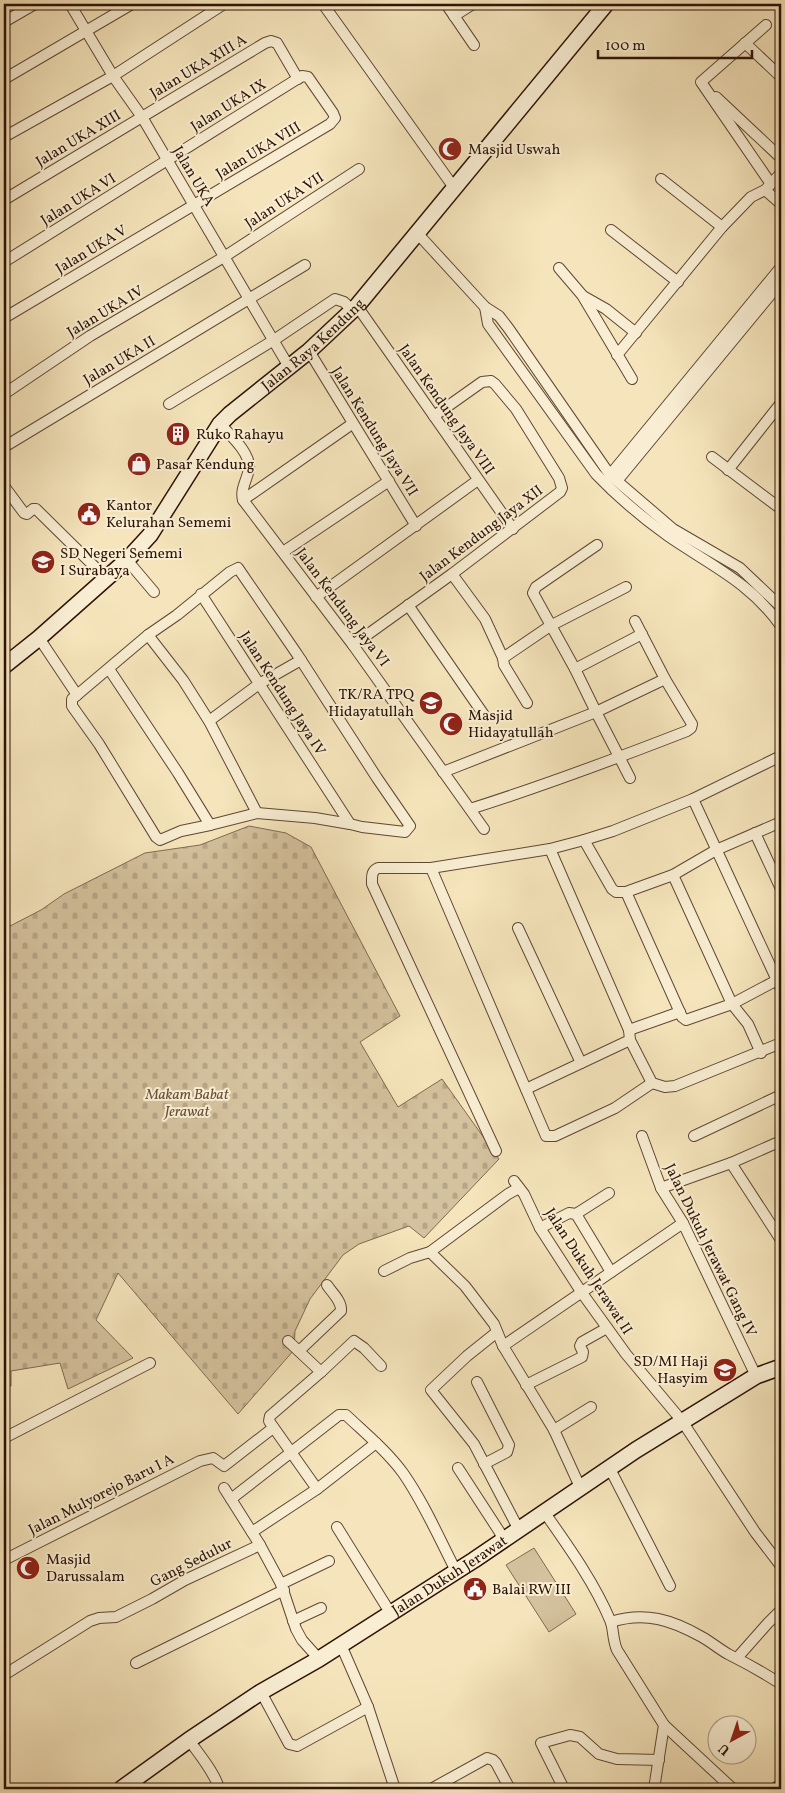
<svg xmlns="http://www.w3.org/2000/svg" width="785" height="1793" viewBox="0 0 785 1793" font-family="Vollkorn,serif">
  <style>
    .cemetery { fill: url(#cemetery-stones); stroke: #806a52 }
    .pitch { fill: #d4c19d; stroke: #806a52 }
    .lines { fill: none; stroke-linecap: round; stroke-linejoin: round }
    .street-casing { stroke: #5e4834; stroke-width: 12 }
    .secondary-casing { stroke: #2c1306; stroke-width: 18 }
    .street { stroke: #f9eed3; stroke-width: 10 }
    .secondary { stroke: #f9eed3; stroke-width: 15 }
    .labels { text-anchor: middle; stroke-width: 4; stroke-linejoin: round; paint-order: stroke }
    .street-label { font-size: 15px; fill: #2c1306; stroke: #f9eed3 }
    .poi-label { font-size: 15px; fill: #2c1306; stroke: #f9eed3; text-anchor: start }
    .park-label { font-size: 15px; font-style: italic; fill: #67503b; stroke: #f9eed3 }
  </style>
  <defs>
    <pattern id="cemetery-stones" width="16" height="16" patternUnits="userSpaceOnUse" patternTransform="scale(1.25)"><rect width="16" height="16" fill="#d4c19d"/><path d="M2 7V4a2 2 0 0 1 4 0v3zM10 15v-3a2 2 0 0 1 4 0v3z" fill="#b6a586"/></pattern>
  </defs>
  <rect width="100%" height="100%" fill="#f6e5bc"/>
  <filter id="stains"><feTurbulence type="fractalNoise" baseFrequency=".004" numOctaves="4"/><feColorMatrix values="0 0 0 0 .2 0 0 0 0 .09 0 0 0 0 .02 0 0 0 .5 -.17"/></filter>
  <radialGradient id="worn" r=".72"><stop offset=".6" stop-color="#630" stop-opacity="0"/><stop offset="1" stop-color="#630" stop-opacity=".3"/></radialGradient>
  <path class="cemetery" d="M 249,826 L 286,833 L 311,847 L 400,1016 L 360,1042 L 398,1107 L 442,1079 L 499,1159 L 424,1238 L 409,1226 L 359,1244 L 343,1255 L 310,1299 L 295,1331 L 294,1350 L 238,1414 L 118,1273 L 96,1320 L 133,1358 L 68,1389 L 60,1363 L 11,1371 L 11,1386 L 4,1388 L 4,935 L 10,926 L 41,910 L 64,894 L 145,853 L 200,845 Z"/>
  <path class="pitch" d="M 534,1548 L 576,1614 L 549,1632 L 506,1565 Z"/>
  <g class="lines">
    <g class="street-casing">
      <g id="street">
        <path d="M 70,4 L 113,76 L 142,117 L 289,367"/>
        <path d="M 323,4 L 455,189"/>
        <path d="M 446,4 L 474,45"/>
        <path d="M 454,16 L 473,4"/>
        <path d="M 4,22 L 35,4"/>
        <path d="M 766,25 L 701,82 L 771,184"/>
        <path d="M 745,43 L 781,77"/>
        <path d="M 4,79 L 132,4"/>
        <path d="M 716,97 L 781,158"/>
        <path d="M 4,137 L 113,76 L 224,4"/>
        <path d="M 661,179 L 722,227"/>
        <path d="M 767,188 L 781,173"/>
        <path d="M 4,200 L 265,43 L 271,41 L 277,43 L 298,79"/>
        <path d="M 611,230 L 678,282"/>
        <path d="M 418,234 L 485,307 L 499,316 L 509,329 L 610,475 L 673,529 L 740,568 L 781,607"/>
        <path d="M 4,262 L 302,76 L 308,77 L 333,113 L 335,118 L 330,124 L 4,318"/>
        <path d="M 559,268 L 582,295 L 632,379"/>
        <path d="M 583,296 L 606,309 L 636,333"/>
        <path d="M 357,306 L 513,529"/>
        <path d="M 485,307 L 488,324 L 596,474 C 617,496 643,518 668,536 C 710,565 750,582 781,626"/>
        <path d="M 309,351 L 416,526"/>
        <path d="M 617,355 L 722,227 L 751,197 L 765,190 L 781,204"/>
        <path d="M 4,394 L 90,336 L 224,257 L 359,169"/>
        <path d="M 169,404 L 274,340 L 335,299 L 344,302 L 353,311"/>
        <path d="M 220,424 C 230,435 251,453 249,469 C 247,480 240,489 243,500 L 353,645 L 484,829"/>
        <path d="M 4,447 L 305,265"/>
        <path d="M 712,457 L 781,509"/>
        <path d="M 728,470 L 781,403"/>
        <path d="M 610,475 L 781,267"/>
        <path d="M 617,481 L 781,282"/>
        <path d="M 4,486 L 24,513 L 27,514 L 33,509 L 36,509 L 106,578"/>
        <path d="M 243,500 L 352,424"/>
        <path d="M 597,545 L 536,587 L 533,593 L 575,669 L 596,712 L 630,778"/>
        <path d="M 283,552 L 389,481"/>
        <path d="M 127,560 L 154,592"/>
        <path d="M 452,574 L 485,619 L 503,658 L 504,665 L 527,703"/>
        <path d="M 316,597 L 478,480"/>
        <path d="M 408,605 L 484,715"/>
        <path d="M 148,635 L 183,680 L 209,721 L 257,813"/>
        <path d="M 39,638 L 77,695 L 148,635 L 177,615 L 230,572 L 238,568 L 297,654 L 377,778 L 410,826 L 405,832 L 362,827 L 350,824 L 201,594"/>
        <path d="M 353,645 L 452,574 L 560,492 L 562,488 L 559,478 L 516,409 L 495,384 L 491,381 L 482,382 L 434,416"/>
        <path d="M 503,658 L 550,626 L 626,587"/>
        <path d="M 109,669 L 178,773 L 210,825 L 257,813 L 315,818 L 350,824"/>
        <path d="M 575,669 L 642,634"/>
        <path d="M 77,695 L 72,699 L 72,706 L 99,744 L 156,837 L 160,840 L 181,831 L 210,825"/>
        <path d="M 209,721 L 259,684 L 301,660"/>
        <path d="M 443,772 L 596,712 L 665,679"/>
        <path d="M 693,799 L 781,989"/>
        <path d="M 470,809 C 543,786 615,759 687,731 L 691,728 L 692,724 L 665,679 L 635,621"/>
        <path d="M 755,833 L 781,889"/>
        <path d="M 584,840 L 612,889 L 616,892 L 626,892 L 673,875 L 716,850 L 781,822"/>
        <path d="M 550,849 L 629,1030 L 630,1040 L 652,1083 L 665,1087 L 675,1086 L 781,1043"/>
        <path d="M 431,868 L 546,1136 L 555,1136 L 615,1108 L 652,1083"/>
        <path d="M 673,875 L 732,1004 L 748,1024 L 761,1053"/>
        <path d="M 626,892 L 682,1017 L 686,1020 L 732,1004 L 781,978"/>
        <path d="M 518,928 L 581,1063"/>
        <path d="M 629,1030 L 680,1012"/>
        <path d="M 526,1089 L 630,1040"/>
        <path d="M 642,1136 L 661,1188 L 683,1223 L 756,1376"/>
        <path d="M 694,1136 L 781,1095"/>
        <path d="M 496,1151 L 372,884 C 372,877 371,871 378,868 L 431,868 L 550,849 L 584,840 L 613,831 L 693,799 L 781,756"/>
        <path d="M 731,1163 L 781,1240"/>
        <path d="M 514,1181 L 524,1194 L 540,1228 L 582,1293 L 626,1354 L 682,1421 L 755,1532 L 781,1566"/>
        <path d="M 661,1188 L 731,1163 L 781,1141"/>
        <path d="M 576,1214 L 609,1193"/>
        <path d="M 540,1228 L 569,1213 L 576,1214 L 611,1272"/>
        <path d="M 430,1252 L 508,1194 L 519,1188"/>
        <path d="M 384,1271 L 410,1258 L 430,1252 L 465,1286 L 494,1324 L 503,1346 L 554,1430 L 580,1487"/>
        <path d="M 497,1332 L 467,1356 L 431,1390 L 474,1444 L 519,1530"/>
        <path d="M 288,1341 L 321,1372 L 270,1416 L 269,1421 L 317,1489"/>
        <path d="M 503,1346 L 683,1223"/>
        <path d="M 299,1351 L 341,1311 C 342,1301 332,1293 327,1285"/>
        <path d="M 321,1372 L 354,1341 L 364,1348 L 381,1366"/>
        <path d="M 477,1382 L 509,1445 L 507,1452 L 484,1464"/>
        <path d="M 526,1385 L 582,1357 L 583,1352 L 580,1346 L 582,1342 L 607,1328"/>
        <path d="M 554,1430 L 591,1407"/>
        <path d="M 4,1438 L 150,1363"/>
        <path d="M 609,1467 L 670,1586"/>
        <path d="M 458,1468 L 499,1531 L 504,1541"/>
        <path d="M 224,1488 L 260,1545 L 281,1584 L 296,1629 L 302,1640 L 319,1659"/>
        <path d="M 231,1499 L 339,1415 L 346,1415 C 365,1433 387,1451 403,1473 C 424,1503 439,1538 456,1571"/>
        <path d="M 545,1513 C 568,1546 594,1582 610,1620 C 614,1629 612,1638 617,1650 L 664,1725 L 654,1789"/>
        <path d="M 337,1527 L 391,1614"/>
        <path d="M 252,1532 L 317,1489 L 376,1443"/>
        <path d="M 4,1560 L 200,1461 L 213,1458 L 224,1466 L 273,1428"/>
        <path d="M 281,1584 L 329,1561"/>
        <path d="M 293,1621 L 321,1608"/>
        <path d="M 611,1622 C 645,1611 672,1620 702,1637 C 711,1642 719,1649 728,1654 C 746,1663 764,1673 781,1684"/>
        <path d="M 341,1645 L 368,1707 L 395,1789"/>
        <path d="M 737,1658 L 768,1623 L 781,1610"/>
        <path d="M 136,1663 L 284,1590"/>
        <path d="M 4,1675 L 90,1621 L 99,1618 L 116,1617 L 152,1599 L 185,1580 L 260,1545"/>
        <path d="M 261,1692 L 289,1744 L 297,1746 L 368,1707"/>
        <path d="M 664,1725 L 733,1789"/>
        <path d="M 189,1740 C 198,1753 216,1774 219,1789"/>
        <path d="M 431,1789 L 487,1758 L 493,1760 L 496,1763 L 510,1789"/>
        <path d="M 564,1789 L 541,1743 L 570,1735 L 580,1737 L 599,1754 L 617,1759 L 659,1760"/>
        <path d="M 774,1789 L 781,1784"/>
      </g>
    </g>
    <g class="secondary-casing">
      <g id="secondary">
        <path id="s1" d="M 4,666 L 39,638 L 127,560 L 150,535 L 220,424 L 230,414 L 309,351 L 357,306 L 606,4"/>
        <path id="s2" d="M 121,1789 L 189,1740 L 261,1692 L 319,1659 L 474,1560 L 636,1450 L 756,1376 L 781,1367"/>
      </g>
    </g>
    <use href="#street" class="street"/>
    <use href="#secondary" class="secondary"/>
  </g>
  <defs>
    <g id="mosque-disc" transform="scale(1.25)"><circle r="9.5" fill="#8f2418" stroke="#f9eed3"/><path d="M3.5-4.9A6 6 0 1 0 3.5 4.9A5 5 0 1 1 3.5-4.9Z" fill="#fff"/></g>
    <g id="building-disc" transform="scale(1.25)"><circle r="9.5" fill="#8f2418" stroke="#f9eed3"/><path d="M-4-6H4V6H1V3H-1V6H-4ZM-2.5-4.3h1.7v1.8h-1.7ZM.8-4.3h1.7v1.8H.8ZM-2.5-1h1.7V.8h-1.7ZM.8-1h1.7V.8H.8Z" fill="#fff"/></g>
    <g id="shop-disc" transform="scale(1.25)"><circle r="9.5" fill="#8f2418" stroke="#f9eed3"/><path d="M-5-2.5h2.3a2.7 3.5 0 0 1 5.4 0H5L5.5 6h-11ZM-1.5-2.5h3a1.5 2.3 0 0 0-3 0Z" fill="#fff"/></g>
    <g id="civic-disc" transform="scale(1.25)"><circle r="9.5" fill="#8f2418" stroke="#f9eed3"/><path d="M-.6-6.5H3V-4.5H.6V-3L4-1V1h2V6H-6V1h2V-1L-.6-3ZM-1.2 2.5V6h2.4V2.5Z" fill="#fff"/></g>
    <g id="school-disc" transform="scale(1.25)"><circle r="9.5" fill="#8f2418" stroke="#f9eed3"/><path d="M0-5L7-2L0 1L-7-2ZM-4 1L0 2.5L4 1V4Q0 6-4 4Z" fill="#fff"/></g>
  </defs>
  <g fill-rule="evenodd">
    <use href="#mosque-disc" x="450" y="149"/>
    <use href="#building-disc" x="178" y="434"/>
    <use href="#shop-disc" x="139" y="464"/>
    <use href="#civic-disc" x="89" y="514"/>
    <use href="#school-disc" x="43" y="562"/>
    <use href="#school-disc" x="431" y="703"/>
    <use href="#mosque-disc" x="451" y="724"/>
    <use href="#school-disc" x="725" y="1370"/>
    <use href="#mosque-disc" x="28" y="1568"/>
    <use href="#civic-disc" x="475" y="1589"/>
  </g>
  <g class="labels">
    <g class="street-label">
      <text transform="translate(198 66) rotate(-31)" y="5">Jalan UKA XIII A</text>
      <text transform="translate(228 105) rotate(-32)" y="5">Jalan UKA IX</text>
      <text transform="translate(78 138) rotate(-31)" y="5">Jalan UKA XIII</text>
      <text transform="translate(258 150) rotate(-31)" y="5">Jalan UKA VIII</text>
      <text transform="translate(194 176) rotate(59)" y="5">Jalan UKA</text>
      <text transform="translate(78 199) rotate(-32)" y="5">Jalan UKA VI</text>
      <text transform="translate(284 200) rotate(-33)" y="5">Jalan UKA VII</text>
      <text transform="translate(91 249) rotate(-31)" y="5">Jalan UKA V</text>
      <text transform="translate(105 311) rotate(-31)" y="5">Jalan UKA IV</text>
      <text dy="5" stroke="none"><textPath href="#s1" startOffset="450">Jalan Raya Kendung</textPath></text>
      <text transform="translate(119 360) rotate(-31)" y="5">Jalan UKA II</text>
      <text transform="translate(447 409) rotate(55)" y="5">Jalan Kendung Jaya VIII</text>
      <text transform="translate(375 431) rotate(58)" y="5">Jalan Kendung Jaya VII</text>
      <text transform="translate(481 533) rotate(-37)" y="5">Jalan Kendung Jaya XII</text>
      <text transform="translate(343 607) rotate(53)" y="5">Jalan Kendung Jaya VI</text>
      <text transform="translate(283 693) rotate(57)" y="5">Jalan Kendung Jaya IV</text>
      <text transform="translate(711 1250) rotate(64)" y="5">Jalan Dukuh Jerawat Gang IV</text>
      <text transform="translate(589 1271) rotate(57)" y="5">Jalan Dukuh Jerawat II</text>
      <text transform="translate(101 1494) rotate(-27)" y="5">Jalan Mulyorejo Baru I A</text>
      <text transform="translate(191 1562) rotate(-27)" y="5">Gang Sedulur</text>
      <text dy="5" stroke="none"><textPath href="#s2" startOffset="392">Jalan Dukuh Jerawat</textPath></text>
    </g>
    <g class="poi-label">
      <text x="468" y="154">Masjid Uswah</text>
      <text x="196" y="439">Ruko Rahayu</text>
      <text x="156" y="469">Pasar Kendung</text>
      <text x="106" y="510">Kantor<tspan x="106" dy="17">Kelurahan Sememi</tspan></text>
      <text x="60" y="558">SD Negeri Sememi<tspan x="60" dy="17">I Surabaya</tspan></text>
      <text x="414" y="699" text-anchor="end">TK/RA TPQ<tspan x="414" dy="17">Hidayatullah</tspan></text>
      <text x="468" y="720">Masjid<tspan x="468" dy="17">Hidayatullah</tspan></text>
      <text x="708" y="1366" text-anchor="end">SD/MI Haji<tspan x="708" dy="17">Hasyim</tspan></text>
      <text x="46" y="1564">Masjid<tspan x="46" dy="17">Darussalam</tspan></text>
      <text x="492" y="1594">Balai RW III</text>
    </g>
    <g class="park-label">
      <text x="187" y="1099">Makam Babat<tspan x="187" dy="17">Jerawat</tspan></text>
    </g>
  </g>
  <rect width="785" height="1793" fill="none" stroke="#f6e5bc" stroke-width="20"/>
  <rect x="5" y="5" width="775" height="1783" fill="none" stroke="#2c1306" stroke-width="2.5"/>
  <rect x="10" y="10" width="765" height="1773" fill="none" stroke="#2c1306"/>
  <g transform="translate(732 1740) rotate(220)"><circle r="24" fill="#f9eed3" stroke="#a79681"/>
  <path d="M0-4L9 19L0 12L-9 19Z" fill="#8f2418"/>
  <text y="-8" font-size="14" font-weight="bold" text-anchor="middle" fill="#2c1306">U</text>
  </g>
  <path d="M598 50v8h154v-8" fill="none" stroke="#2c1306" stroke-width="2.5"/>
  <text x="605" y="50" font-size="15" fill="#2c1306" stroke="#f9eed3" stroke-width="4" paint-order="stroke">100 m</text>
  <rect width="100%" height="100%" filter="url(#stains)"/>
  <rect width="100%" height="100%" fill="url(#worn)"/>
</svg>
